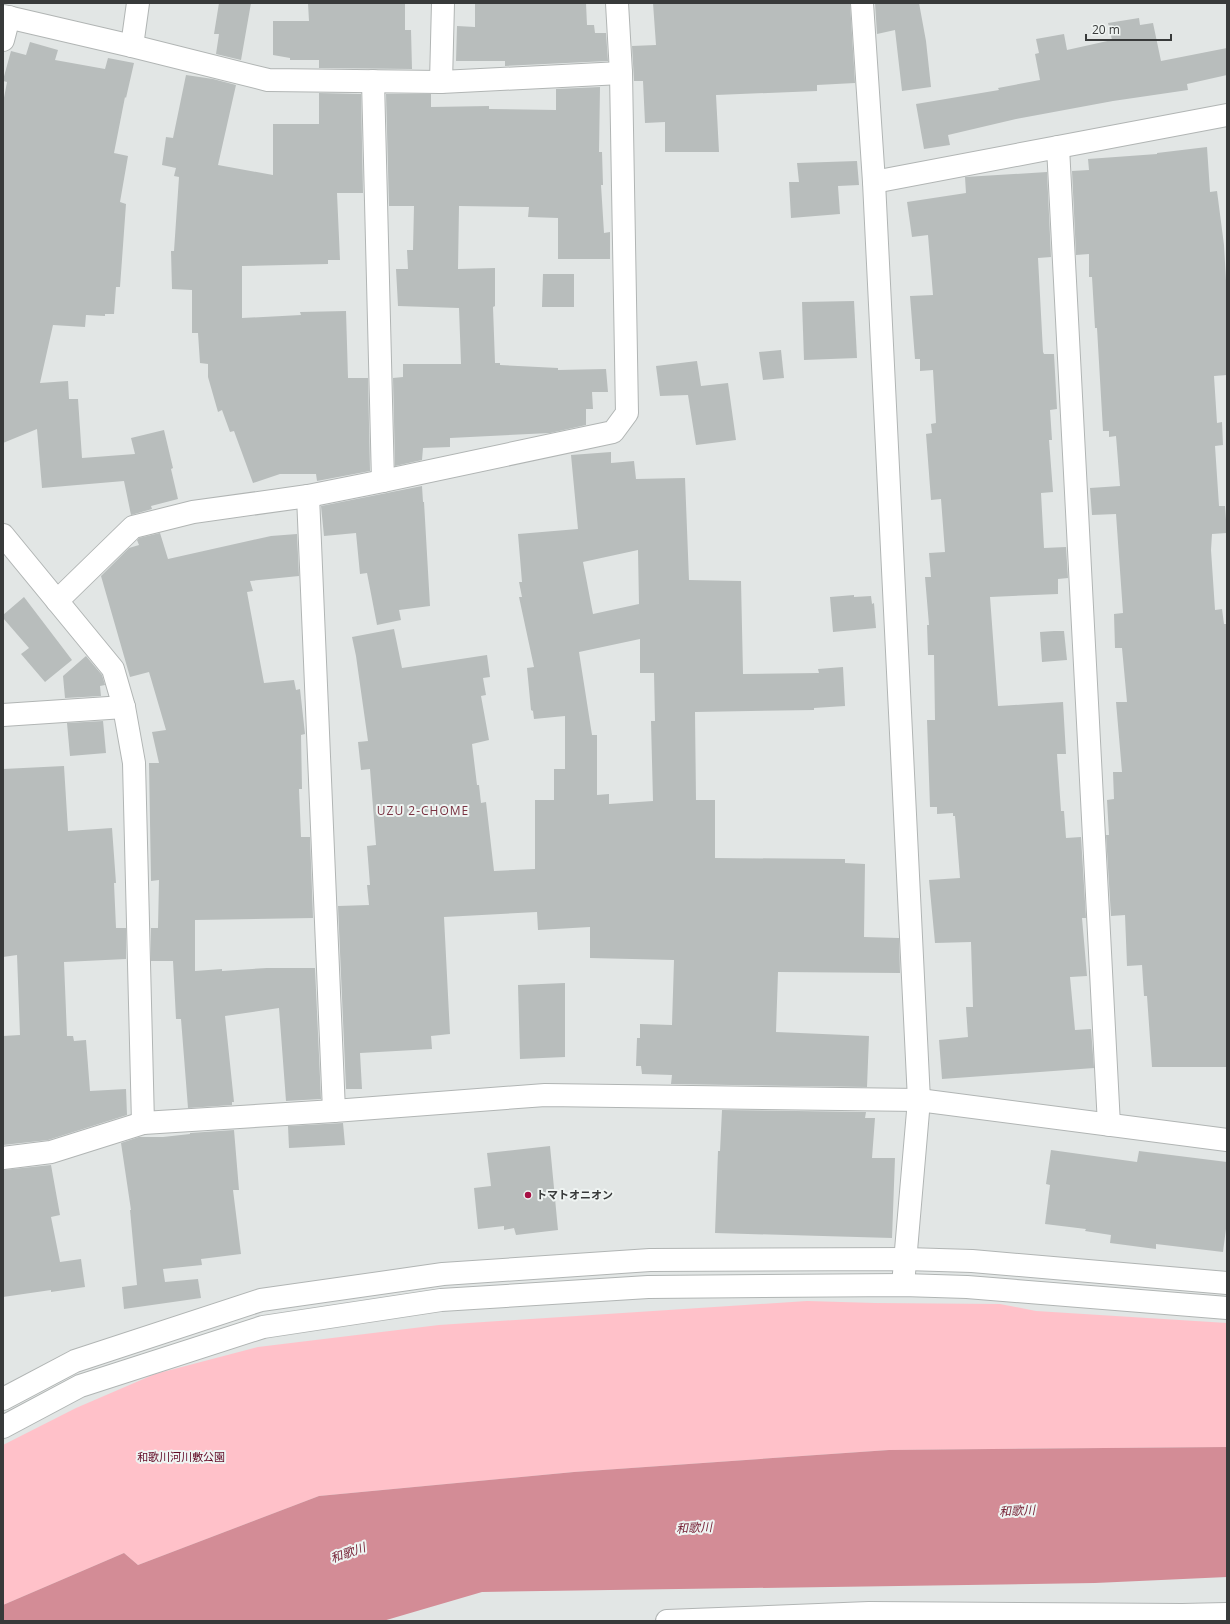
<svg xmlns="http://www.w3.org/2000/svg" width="1230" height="1624" viewBox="0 0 1230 1624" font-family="'Open Sans','Noto Sans JP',sans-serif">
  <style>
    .green { fill: #ffc1c9 }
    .water { fill: #d38c96 }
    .building { fill: #b8bdbc; fill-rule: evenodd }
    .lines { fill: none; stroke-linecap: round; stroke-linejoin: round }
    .minor-casing { stroke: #b1b5b4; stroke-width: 24 }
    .minor { stroke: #fff; stroke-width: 22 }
    .poi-dot { fill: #a60f43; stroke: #eff4f2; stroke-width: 1.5 }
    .labels { text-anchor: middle; stroke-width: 4; stroke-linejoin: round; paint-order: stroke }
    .poi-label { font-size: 11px; font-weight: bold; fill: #383a3a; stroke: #eff4f2; text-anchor: start }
    .park-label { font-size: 11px; fill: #610a25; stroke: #eff4f2 }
    .neighbourhood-label { font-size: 12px; letter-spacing: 1px; fill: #793241; stroke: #eff4f2 }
    .water-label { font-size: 12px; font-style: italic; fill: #772337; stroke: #eff4f2 }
  </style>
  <rect width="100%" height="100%" fill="#e2e6e5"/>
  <path class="green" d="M 807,1301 L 875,1303 L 1000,1304 L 1036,1311 L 1227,1323 L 1227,1447 L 889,1450 L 574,1472 L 319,1496 L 138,1565 L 124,1553 L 3,1605 L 3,1445 L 76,1408 L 155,1374 L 258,1347 L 439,1325 Z"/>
  <path class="water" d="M 1227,1447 L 1227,1577 L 1095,1583 L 482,1592 L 383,1621 L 3,1621 L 3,1605 L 124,1553 L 138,1565 L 319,1496 L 574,1472 L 889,1450 Z"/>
  <g class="building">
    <path d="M 219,3 L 251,3 L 241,60 L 216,54 L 219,34 L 214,34 Z"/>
    <path d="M 308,3 L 405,3 L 405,30 L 411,30 L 412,69 L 319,68 L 319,60 L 290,60 L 290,58 L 273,55 L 273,21 L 309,21 Z"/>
    <path d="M 475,3 L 586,3 L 587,25 L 594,25 L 595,33 L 606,33 L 608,61 L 505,66 L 505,61 L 456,61 L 457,26 L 475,27 Z"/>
    <path d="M 653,3 L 850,3 L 855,83 L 817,85 L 817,91 L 716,95 L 719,152 L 665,152 L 665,122 L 645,123 L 643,81 L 634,81 L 632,46 L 656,45 Z"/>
    <path d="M 875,3 L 919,3 L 926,41 L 931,87 L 902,91 L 895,30 L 877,34 Z"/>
    <path d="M 1139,18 L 1140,25 L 1153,23 L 1161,61 L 1227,48 L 1227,75 L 1187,84 L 1188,90 L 1113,101 L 1016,119 L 948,135 L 950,145 L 924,149 L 916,104 L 999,90 L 998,88 L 1040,80 L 1035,54 L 1039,53 L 1036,39 L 1064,34 L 1067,50 L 1112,40 L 1108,23 Z"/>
    <path d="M 30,42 L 58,50 L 55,60 L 105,69 L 108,58 L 134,63 L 126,98 L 125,97 L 114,153 L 128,156 L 120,202 L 126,204 L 120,287 L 116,287 L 114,314 L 105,314 L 105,316 L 86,315 L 85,327 L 53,325 L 40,383 L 68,381 L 69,399 L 78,399 L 82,458 L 135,454 L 131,438 L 164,430 L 173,468 L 171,469 L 178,499 L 151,506 L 152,509 L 131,515 L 124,481 L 42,488 L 37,429 L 3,443 L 3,103 L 7,82 L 3,81 L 3,80 L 11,51 L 26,55 Z"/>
    <path d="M 186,75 L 213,79 L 236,85 L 218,165 L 273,175 L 273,124 L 319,124 L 319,93 L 361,94 L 363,193 L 337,193 L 340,260 L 328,260 L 328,264 L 242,266 L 242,318 L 301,315 L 300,312 L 346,311 L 348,378 L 368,378 L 370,471 L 317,481 L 316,474 L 280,474 L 253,483 L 234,431 L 230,432 L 222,410 L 218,412 L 208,377 L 208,364 L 200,363 L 198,333 L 192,333 L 192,290 L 172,289 L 171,251 L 174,251 L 179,177 L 174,176 L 176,168 L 162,165 L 166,137 L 173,138 Z"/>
    <path d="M 600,87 L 599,152 L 602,152 L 603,185 L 601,185 L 604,233 L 610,232 L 610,259 L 558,259 L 558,218 L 528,217 L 529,207 L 459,206 L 458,269 L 495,268 L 495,306 L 493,307 L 495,363 L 500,363 L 500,365 L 558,368 L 558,370 L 606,369 L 608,392 L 592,392 L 593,409 L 586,409 L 586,425 L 550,433 L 450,438 L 450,447 L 423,448 L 422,460 L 395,466 L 393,378 L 403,377 L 403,364 L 461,364 L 459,308 L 398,306 L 396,269 L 408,269 L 407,250 L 413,250 L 414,206 L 389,206 L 386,94 L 431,94 L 431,107 L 489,106 L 489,109 L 556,110 L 556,89 Z"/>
    <path d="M 1207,147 L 1210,192 L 1217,191 L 1224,245 L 1227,298 L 1227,375 L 1214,376 L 1217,423 L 1222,422 L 1223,445 L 1215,446 L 1219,506 L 1225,506 L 1227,533 L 1212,534 L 1211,550 L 1215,610 L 1222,609 L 1224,624 L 1227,624 L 1227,1067 L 1152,1067 L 1147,996 L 1144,996 L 1142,965 L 1127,966 L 1125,915 L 1111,916 L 1106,835 L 1109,835 L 1107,800 L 1114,799 L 1113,772 L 1122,772 L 1116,702 L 1127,702 L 1122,648 L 1115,648 L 1114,614 L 1123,613 L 1116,514 L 1092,515 L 1090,488 L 1120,486 L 1116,436 L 1109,437 L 1109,431 L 1103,431 L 1097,328 L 1095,328 L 1092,277 L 1089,277 L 1089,254 L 1076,255 L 1072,171 L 1089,170 L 1088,159 L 1157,154 L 1157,153 Z"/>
    <path d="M 857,161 L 859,185 L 838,186 L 840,214 L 791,218 L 789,182 L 799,182 L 797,163 Z"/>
    <path d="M 1047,172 L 1051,257 L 1038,258 L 1043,352 L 1044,354 L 1054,354 L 1057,409 L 1050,410 L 1052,440 L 1049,440 L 1053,492 L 1041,493 L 1044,548 L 1066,547 L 1068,578 L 1058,579 L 1058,594 L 990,597 L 998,706 L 1063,702 L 1066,754 L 1057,754 L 1061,811 L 1064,811 L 1066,838 L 1081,837 L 1086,918 L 1082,918 L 1087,976 L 1070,977 L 1075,1030 L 1091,1029 L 1094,1068 L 942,1079 L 939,1040 L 968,1037 L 966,1007 L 973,1007 L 971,942 L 935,943 L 929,880 L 960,878 L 955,816 L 953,816 L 953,813 L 937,814 L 937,807 L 930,807 L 927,720 L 935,720 L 934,655 L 928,655 L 927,625 L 929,625 L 925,577 L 931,577 L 929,553 L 945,552 L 941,499 L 931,500 L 926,434 L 932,433 L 931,424 L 936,423 L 933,370 L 920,371 L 920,359 L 915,359 L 910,296 L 933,295 L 928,235 L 912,237 L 907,202 L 966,193 L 965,177 Z"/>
    <path d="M 543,274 L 574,274 L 574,307 L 542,307 Z"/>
    <path d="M 854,301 L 857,358 L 804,360 L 802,302 Z"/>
    <path d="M 781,350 L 784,378 L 763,380 L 759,352 Z"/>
    <path d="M 697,361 L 701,386 L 728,383 L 736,440 L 696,445 L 688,395 L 660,396 L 656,366 Z"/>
    <path d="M 611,452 L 611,463 L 634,461 L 636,479 L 685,478 L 689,580 L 741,581 L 743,674 L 819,673 L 818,669 L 843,667 L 845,706 L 814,708 L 814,710 L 695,712 L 696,800 L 715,800 L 715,858 L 845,859 L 845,863 L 865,864 L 864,937 L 899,938 L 900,973 L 778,972 L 776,1032 L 869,1036 L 867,1087 L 671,1084 L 672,1075 L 642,1074 L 641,1066 L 636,1066 L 637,1038 L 640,1038 L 640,1024 L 672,1025 L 674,960 L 590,958 L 590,927 L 538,930 L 537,912 L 444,917 L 450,1034 L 431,1036 L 432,1049 L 360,1053 L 362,1089 L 346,1089 L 338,906 L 369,905 L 367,885 L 370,885 L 367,846 L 376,845 L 370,769 L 361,770 L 358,742 L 368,741 L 356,656 L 352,637 L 394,629 L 402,668 L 487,655 L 490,677 L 483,678 L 486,695 L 481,696 L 489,740 L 472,744 L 477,785 L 479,785 L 481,803 L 486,802 L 494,871 L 535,869 L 535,800 L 554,800 L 554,769 L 565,769 L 565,716 L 534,719 L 533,711 L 531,710 L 527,668 L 534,667 L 519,597 L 522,597 L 519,582 L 522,582 L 518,534 L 578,529 L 571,455 ZM 638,550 L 639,604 L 593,614 L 583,562 ZM 640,639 L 640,673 L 654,673 L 655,721 L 651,721 L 653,801 L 609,804 L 609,794 L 597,795 L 597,735 L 592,735 L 579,652 Z"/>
    <path d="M 422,486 L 423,502 L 424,502 L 430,606 L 399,610 L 401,620 L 377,625 L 367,573 L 360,574 L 356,533 L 324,536 L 321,506 Z"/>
    <path d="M 160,533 L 168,559 L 271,536 L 297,534 L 299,576 L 250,581 L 253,591 L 247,592 L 264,683 L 294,680 L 296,690 L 300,689 L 305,734 L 301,735 L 302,789 L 299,789 L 301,837 L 310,837 L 313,918 L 195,920 L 195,971 L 222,969 L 222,971 L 267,968 L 315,968 L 321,1099 L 286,1101 L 279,1008 L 225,1016 L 234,1102 L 232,1102 L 232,1105 L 188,1108 L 181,1019 L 176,1019 L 173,961 L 151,961 L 151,928 L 158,928 L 159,880 L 151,881 L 149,763 L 159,763 L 152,732 L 166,730 L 149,672 L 130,677 L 101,576 L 129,548 L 139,545 L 137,540 L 139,538 Z"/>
    <path d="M 854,595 L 854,597 L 871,596 L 872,604 L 874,603 L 876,628 L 833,632 L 830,597 Z"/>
    <path d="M 24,597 L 72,660 L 45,682 L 21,654 L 29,648 L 3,618 L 3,615 Z"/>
    <path d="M 1054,631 L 1064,631 L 1067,660 L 1042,662 L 1040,632 Z"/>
    <path d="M 86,656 L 102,675 L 105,685 L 100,686 L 101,696 L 65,698 L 63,676 Z"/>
    <path d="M 103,721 L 106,753 L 70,756 L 67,723 Z"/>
    <path d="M 64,766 L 68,831 L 112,828 L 116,883 L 114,883 L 116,928 L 126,928 L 126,959 L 64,962 L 67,1036 L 73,1036 L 74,1041 L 86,1040 L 90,1091 L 126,1089 L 127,1115 L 48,1140 L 3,1145 L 3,1036 L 20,1035 L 17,955 L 3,957 L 3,769 Z"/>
    <path d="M 565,983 L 565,1057 L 520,1059 L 518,985 Z"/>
    <path d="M 722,1110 L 866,1112 L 865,1118 L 875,1118 L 872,1158 L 895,1158 L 892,1238 L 715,1233 L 718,1151 L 720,1151 Z"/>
    <path d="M 343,1123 L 345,1145 L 289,1148 L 288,1126 Z"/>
    <path d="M 234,1130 L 239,1190 L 233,1190 L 241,1254 L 201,1259 L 202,1265 L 163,1269 L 165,1282 L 198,1279 L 201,1298 L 124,1309 L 122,1287 L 137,1285 L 130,1210 L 131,1210 L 121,1143 L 139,1137 L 163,1137 L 190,1134 L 190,1133 Z"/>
    <path d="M 550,1146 L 558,1230 L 516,1235 L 514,1228 L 504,1230 L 504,1226 L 478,1229 L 474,1188 L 491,1186 L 487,1153 Z"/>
    <path d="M 1051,1150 L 1137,1162 L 1139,1151 L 1227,1162 L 1227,1221 L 1223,1252 L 1156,1244 L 1156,1249 L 1110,1243 L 1111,1235 L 1085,1231 L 1086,1229 L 1045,1224 L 1050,1185 L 1046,1184 Z"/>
    <path d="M 51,1165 L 60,1215 L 51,1217 L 60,1262 L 81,1259 L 85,1287 L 51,1292 L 51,1290 L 3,1297 L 3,1170 Z"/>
  </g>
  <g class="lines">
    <g class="minor-casing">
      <g id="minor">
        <path d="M 862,3 L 874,182 L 919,1100 L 903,1285"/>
        <path d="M 3,16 L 132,46 L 268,80 L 441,82 L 621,73"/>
        <path d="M 3,40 L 9,17"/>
        <path d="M 132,46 L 138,3"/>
        <path d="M 373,81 L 383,481"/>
        <path d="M 441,82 L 443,3"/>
        <path d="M 1058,147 L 1227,115"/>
        <path d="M 874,182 L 1058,147 L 1109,1125"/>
        <path d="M 308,496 L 334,1111"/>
        <path d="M 3,535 L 113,669 L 124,707 L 134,763 L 143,1123"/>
        <path d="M 57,601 L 133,527 L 193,512 L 308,496 L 383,481 L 613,432 L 627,413 L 621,73 L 617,3"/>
        <path d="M 3,715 L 124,707"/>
        <path d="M 3,1158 L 51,1152 L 143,1123 L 334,1111 L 545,1095 L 919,1100 L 1227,1140"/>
        <path d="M 3,1399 L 75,1361 L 261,1300 L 443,1274 L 650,1260 L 906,1259 L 972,1261 L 1227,1283"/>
        <path d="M 3,1427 L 80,1386 L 263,1327 L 441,1300 L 648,1287 L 903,1285 L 967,1287 L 1227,1308"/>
        <path d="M 667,1621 L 869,1613 L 1182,1615 L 1227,1614"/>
      </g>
    </g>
    <use href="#minor" class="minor"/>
  </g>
  <circle class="poi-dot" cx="528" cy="1195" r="4"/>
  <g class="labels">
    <g class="poi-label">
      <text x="536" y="1199">トマトオニオン</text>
    </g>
    <g class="park-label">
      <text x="181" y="1461">和歌川河川敷公園</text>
    </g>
    <g class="neighbourhood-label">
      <text x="423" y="815">UZU 2-CHOME</text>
    </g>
    <g class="water-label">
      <text transform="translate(1017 1511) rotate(-3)" y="4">和歌川</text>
      <text transform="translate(694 1528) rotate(-3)" y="4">和歌川</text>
      <text transform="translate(348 1553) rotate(-19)" y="4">和歌川</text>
    </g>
  </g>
  <rect width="1230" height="1624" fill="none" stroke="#383a3a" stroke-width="8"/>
  <path d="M1086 34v6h85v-6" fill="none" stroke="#383a3a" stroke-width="2"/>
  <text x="1092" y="34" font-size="12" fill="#383a3a" stroke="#eff4f2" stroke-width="3" paint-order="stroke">20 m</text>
</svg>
